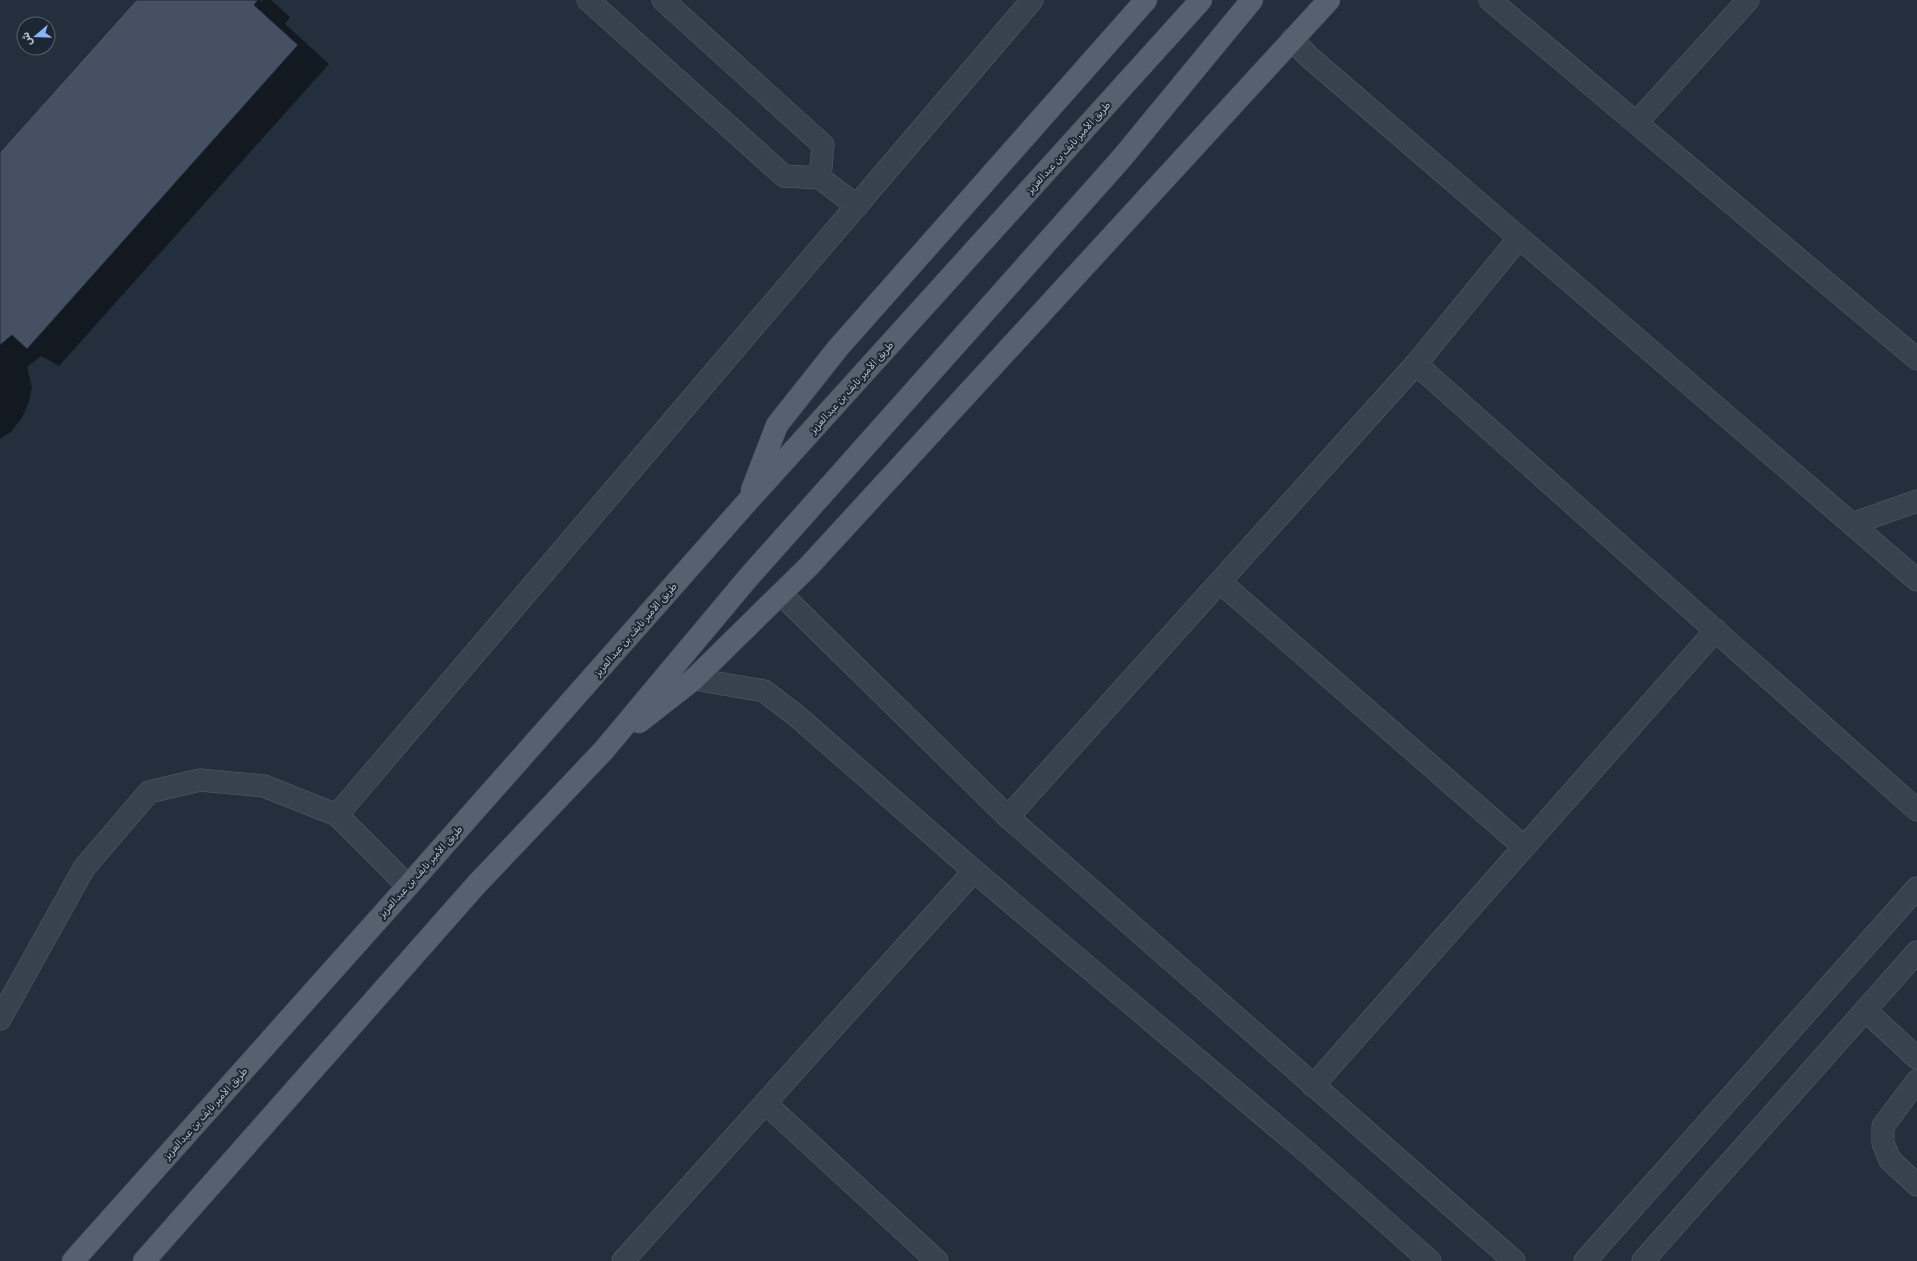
<svg xmlns="http://www.w3.org/2000/svg" width="1917" height="1261" viewBox="0 0 1917 1261" font-family="Rubik,'Noto Naskh Arabic',sans-serif">
  <style>
    .shadow { fill: #0007 }
    .building { fill: #455162; stroke: #1f2835 }
    .lines { fill: none; stroke-linecap: round; stroke-linejoin: round }
    .minor-casing { stroke: #565f6c; stroke-width: 23 }
    .major-casing { stroke: #414a57; stroke-width: 23 }
    .minor { stroke: #38414e; stroke-width: 22 }
    .major { stroke: #56606e; stroke-width: 22 }
    .labels { text-anchor: middle; stroke-width: 4; stroke-linejoin: round; paint-order: stroke }
    .street-label { font-size: 10px; fill: #b4bcc9; stroke: #1d2633 }
  </style>
  <rect width="100%" height="100%" fill="#242f3e"/>
  <path class="shadow" d="M 137,0 L 260,0 L 262,2 L 263,0 L 271,0 L 290,17 L 285,24 L 329,64 L 59,366 L 41,356 L 27,367 L 32,387 L 29,402 L 22,418 L 11,432 L 0,439 L 0,153 Z"/>
  <path class="building" d="M 136,0 L 258,0 L 254,5 L 298,45 L 27,349 L 12,335 L 0,345 L 0,152 Z"/>
  <g class="lines">
    <g class="minor-casing">
      <g id="minor">
        <path d="M 588,0 L 784,176 L 820,178 L 857,206"/>
        <path d="M 663,0 L 823,145 L 820,178"/>
        <path d="M 1490,0 L 1917,359"/>
        <path d="M 1292,39 L 1308,56 L 1917,580"/>
        <path d="M 1637,122 L 1748,0"/>
        <path d="M 1416,364 L 1917,810"/>
        <path d="M 1852,524 L 1917,501"/>
        <path d="M 1220,582 L 1524,847"/>
        <path d="M 781,594 L 1008,817 L 1514,1261"/>
        <path d="M 694,679 L 764,691 L 798,717 L 974,871 L 1308,1153 L 1430,1261"/>
        <path d="M 337,815 L 408,886"/>
        <path d="M 1008,817 L 1416,364 L 1519,238"/>
        <path d="M 1865,1010 L 1917,1058"/>
        <path d="M 0,1019 L 84,868 L 149,792 L 200,780 L 264,786 L 337,815 L 1032,0"/>
        <path d="M 1917,1081 L 1883,1126 L 1883,1143 L 1890,1160 L 1917,1185"/>
        <path d="M 1313,1086 L 1716,630"/>
        <path d="M 765,1103 L 937,1261"/>
        <path d="M 623,1261 L 974,871"/>
        <path d="M 1585,1261 L 1917,888"/>
        <path d="M 1643,1261 L 1917,952"/>
      </g>
    </g>
    <g class="major-casing">
      <g id="major">
        <path d="M 752,490 L 777,425 L 838,348 L 1146,0"/>
        <path d="M 639,722 L 694,679 L 809,566 L 1329,0"/>
        <path d="M 73,1261 L 408,886 L 748,501 L 1201,0"/>
        <path d="M 144,1261 L 476,885 L 604,750 L 747,579 L 1121,159 L 1252,0"/>
      </g>
    </g>
    <use href="#minor" class="minor"/>
    <use href="#major" class="major"/>
  </g>
  <g class="labels">
    <g class="street-label">
      <text transform="translate(1068 147) rotate(-48)" y="4">طريق الأمير نايف بن عبدالعزيز</text>
      <text transform="translate(851 387) rotate(-48)" y="4">طريق الأمير نايف بن عبدالعزيز</text>
      <text transform="translate(635 629) rotate(-49)" y="4">طريق الأمير نايف بن عبدالعزيز</text>
      <text transform="translate(420 871) rotate(-48)" y="4">طريق الأمير نايف بن عبدالعزيز</text>
      <text transform="translate(205 1113) rotate(-48)" y="4">طريق الأمير نايف بن عبدالعزيز</text>
    </g>
  </g>
  <g transform="translate(36 36) rotate(251)"><circle r="19" fill="#1d2633" stroke="#59626f"/>
  <path d="M0-3L7 15L0 10L-7 15Z" fill="#8ab4f8"/>
  <text y="-6" font-size="11" font-weight="bold" text-anchor="middle" fill="#b4bcc9">ش</text>
  </g>
</svg>
